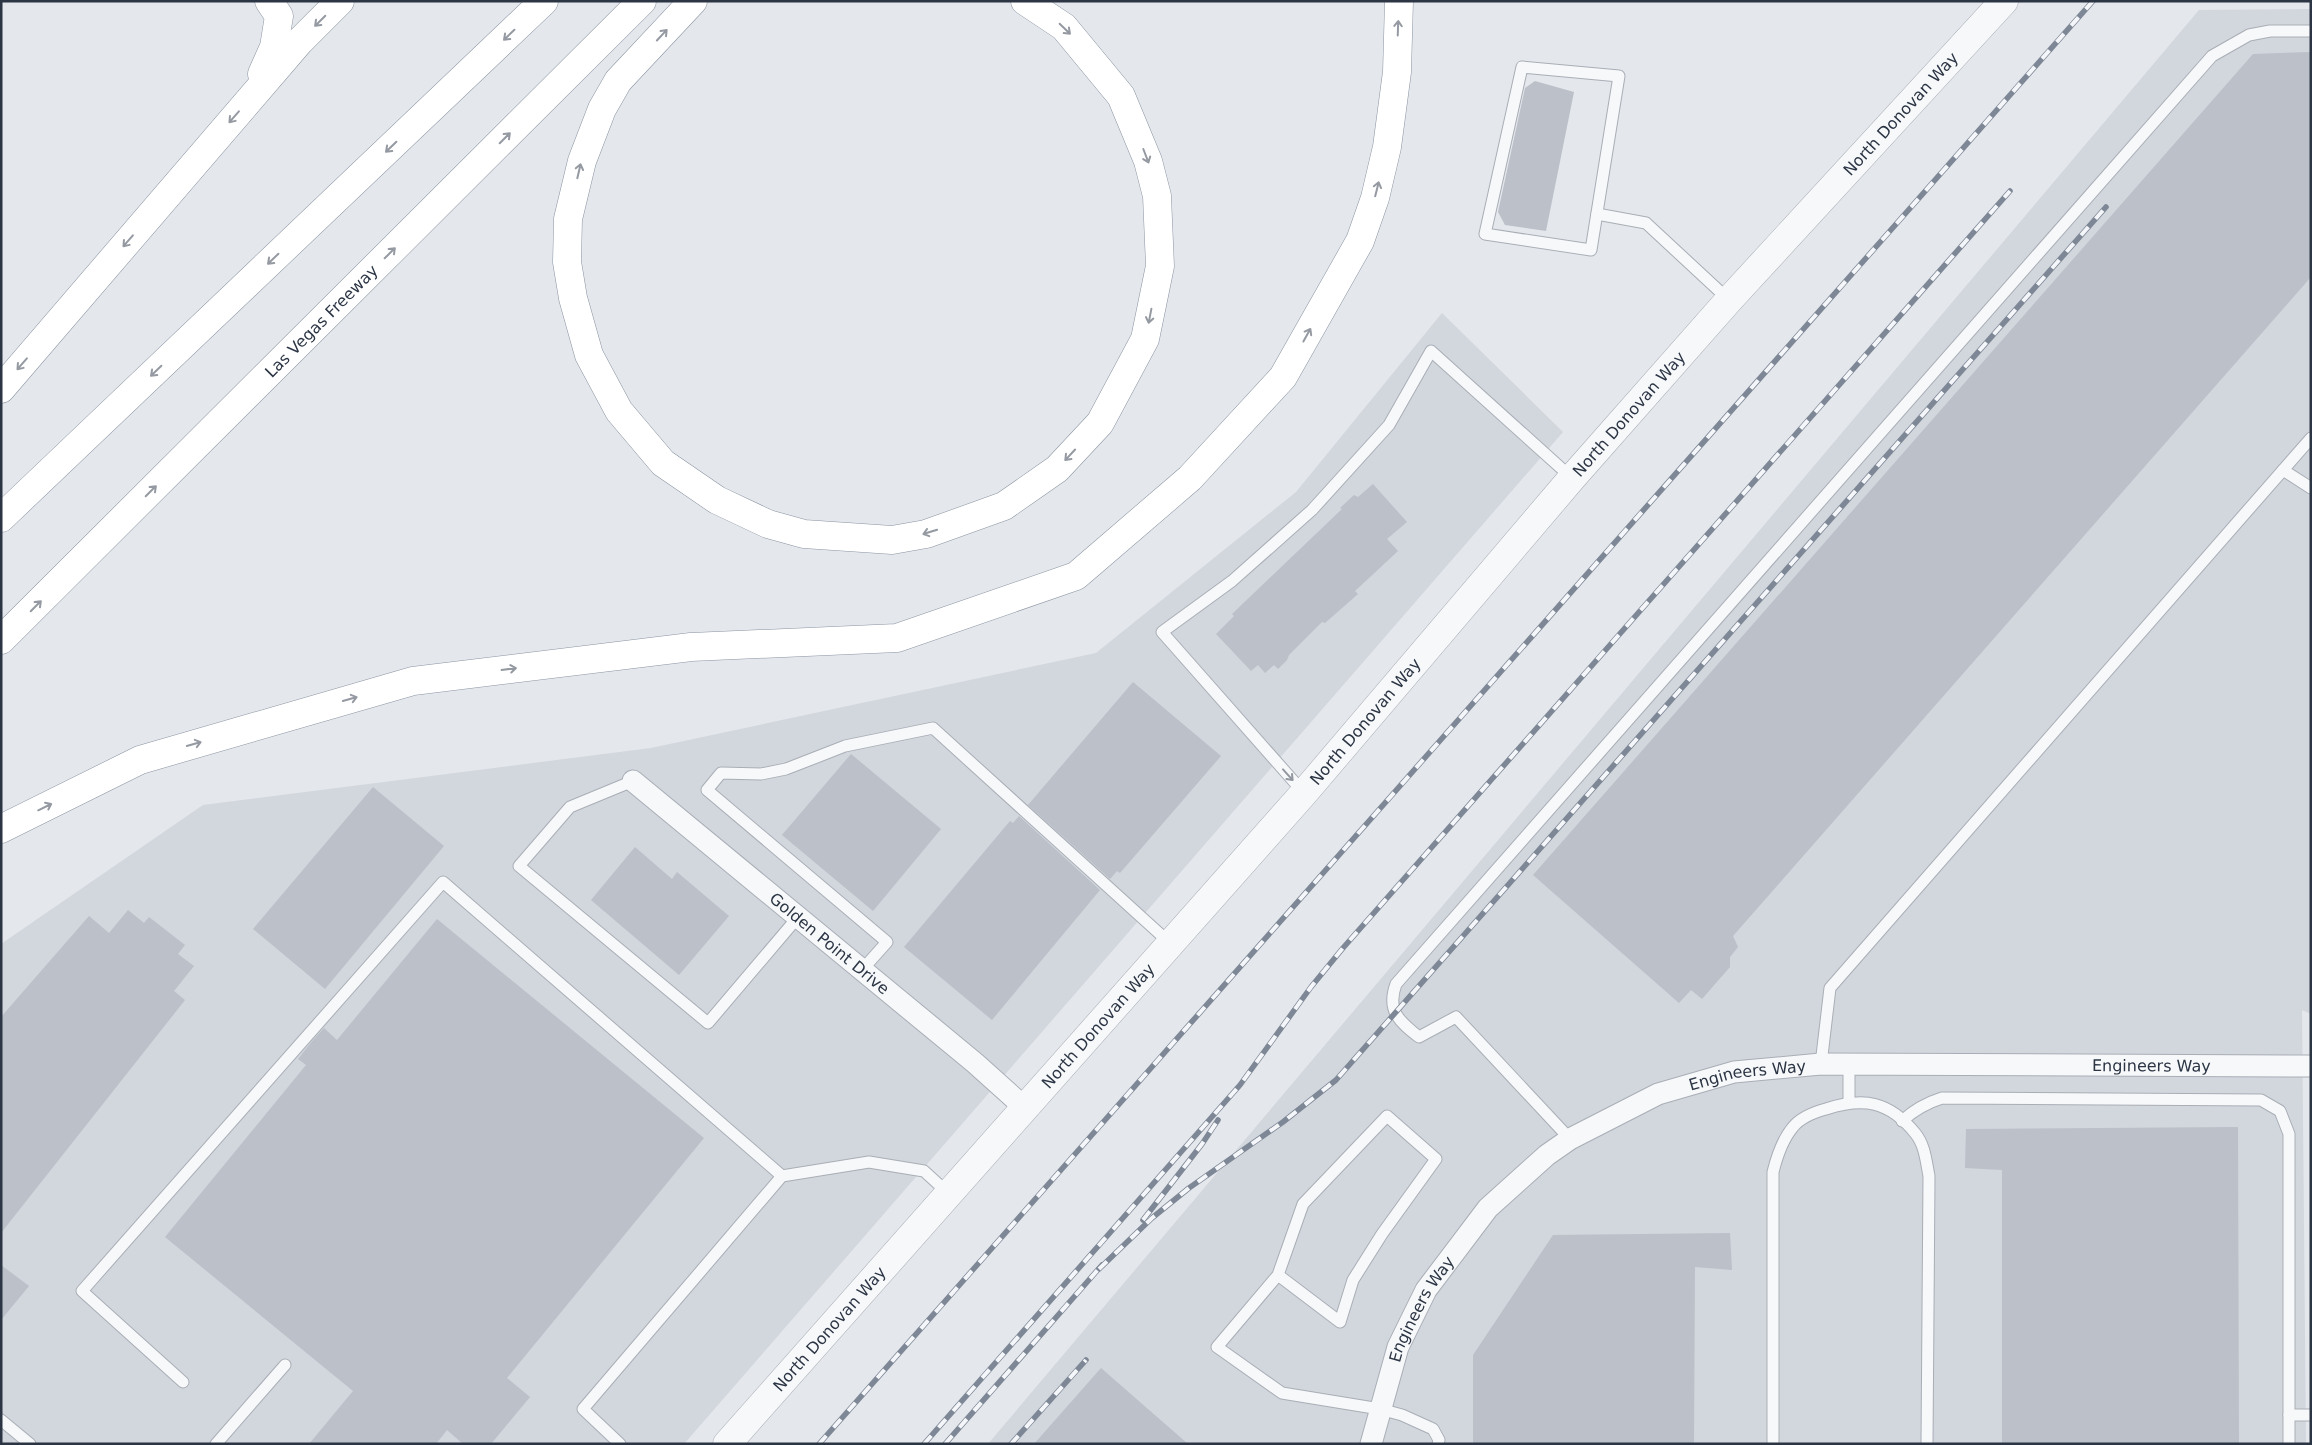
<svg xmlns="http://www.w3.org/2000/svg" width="2312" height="1445" viewBox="0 0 2312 1445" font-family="'DejaVu Sans',sans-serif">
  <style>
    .built { fill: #d2d6dd }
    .building { fill: #bbc0c9 }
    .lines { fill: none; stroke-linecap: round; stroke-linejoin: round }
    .service-casing { stroke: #a9aeb6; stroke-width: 13 }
    .minor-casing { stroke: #a9aeb6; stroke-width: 23 }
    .tertiary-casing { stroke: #a9aeb6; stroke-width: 29 }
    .motorway-casing { stroke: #8b95a2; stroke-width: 29 }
    .service { stroke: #f7f8fa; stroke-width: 11 }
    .minor { stroke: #f7f8fa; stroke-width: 21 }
    .tertiary { stroke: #f7f8fa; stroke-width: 28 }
    .motorway { stroke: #fff; stroke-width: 28 }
    .rail-casing { stroke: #7d8795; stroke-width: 5.5 }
    .rail { stroke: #f4f6f9; stroke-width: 4; stroke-dasharray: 11; stroke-linecap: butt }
    .oneway { stroke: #959aa2 }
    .oneway2 { stroke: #91969f }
    .labels { text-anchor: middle; stroke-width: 4; stroke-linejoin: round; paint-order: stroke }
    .street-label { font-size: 16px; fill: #2b3544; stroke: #f4f6f9 }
  </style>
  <rect width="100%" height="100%" fill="#e4e7ec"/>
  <g class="built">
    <path d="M 2311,9 L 2311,1014 L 2302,1010 L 2306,1444 L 988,1444 L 2199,10 Z"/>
    <path d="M 1442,313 L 1563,432 L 684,1444 L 1,1444 L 1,944 L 203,805 L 651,748 L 1096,653 L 1296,492 Z"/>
  </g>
  <g class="building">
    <path d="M 2311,52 L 2311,277 L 1733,936 L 1738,947 L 1730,957 L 1730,967 L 1702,999 L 1691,990 L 1679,1003 L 1533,875 L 2253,54 Z"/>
    <path d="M 1535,81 L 1574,92 L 1546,231 L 1505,225 L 1498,212 L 1525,88 Z"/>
    <path d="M 1373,484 L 1407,522 L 1387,539 L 1398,551 L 1355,591 L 1358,594 L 1325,623 L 1322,622 L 1289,655 L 1287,660 L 1278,669 L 1274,665 L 1265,673 L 1258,665 L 1251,671 L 1216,634 L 1234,616 L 1232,614 L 1342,509 L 1340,508 L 1354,495 L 1358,497 Z"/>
    <path d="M 1133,682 L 1221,756 L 1120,873 L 1117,871 L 1110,879 L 1028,805 Z"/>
    <path d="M 851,754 L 941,829 L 873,911 L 782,835 Z"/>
    <path d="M 373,787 L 444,846 L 325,989 L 253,929 Z"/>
    <path d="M 1019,816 L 1100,890 L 992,1020 L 904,947 L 1010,821 L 1013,823 Z"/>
    <path d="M 635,847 L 672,879 L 677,872 L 729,916 L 679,975 L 591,900 Z"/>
    <path d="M 128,910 L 144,923 L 149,917 L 185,945 L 178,954 L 194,966 L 174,991 L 185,1000 L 1,1233 L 1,1017 L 89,916 L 109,933 Z"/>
    <path d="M 437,919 L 704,1138 L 507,1378 L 530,1397 L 491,1444 L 463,1444 L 447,1430 L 436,1444 L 309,1444 L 353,1391 L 165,1237 L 306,1065 L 298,1059 L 313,1040 L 324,1028 L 337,1040 Z"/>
    <path d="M 2238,1127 L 2239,1444 L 2002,1444 L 2002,1170 L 1965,1168 L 1966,1129 Z"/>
    <path d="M 1730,1233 L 1732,1270 L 1695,1267 L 1694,1444 L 1473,1444 L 1473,1355 L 1553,1235 Z"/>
    <path d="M 1,1265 L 29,1286 L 1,1320 Z"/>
    <path d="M 1101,1368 L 1188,1444 L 1034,1444 Z"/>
  </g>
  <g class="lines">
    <g class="service-casing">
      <g id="service">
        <path d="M 1522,67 L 1619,76 L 1591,250 L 1485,234 Z"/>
        <path d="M 1597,214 L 1646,223 L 1729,300"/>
        <path d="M 2283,470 L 2311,488"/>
        <path d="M 633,781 L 570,807 L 519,866 L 708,1023 L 798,917"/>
        <path d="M 1304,793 L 1162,632 L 1232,581 L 1312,510 L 1389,425 L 1431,351 L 1572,478"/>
        <path d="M 862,970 L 887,942 L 707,790 L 721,773 L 761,774 L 786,769 L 845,746 L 933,728 L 1171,944"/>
        <path d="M 1821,1064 L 1830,988 L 2311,438"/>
        <path d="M 1849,1102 L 1849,1065"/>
        <path d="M 1902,1121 C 1914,1110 1926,1103 1942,1098 L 2261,1100 L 2280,1111 L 2289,1134 L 2289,1444"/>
        <path d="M 1570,1139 L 1456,1017 L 1419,1037 C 1400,1022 1386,1011 1396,984 L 2212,56 L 2249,35 L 2270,31 L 2311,31"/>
        <path d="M 1278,1275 L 1340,1322 L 1353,1280 L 1382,1234 L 1436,1159 L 1387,1116 L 1303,1204 L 1278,1275 L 1217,1347 L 1282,1393 L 1380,1409 L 1402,1415 L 1433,1429 L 1439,1440 L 1438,1444"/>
        <path d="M 183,1382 L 82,1291 L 443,882 L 782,1176"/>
        <path d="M 2289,1415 L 2311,1415"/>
        <path d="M 1,1420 L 30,1444"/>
        <path d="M 216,1444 L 285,1365"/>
        <path d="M 620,1444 L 583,1409 L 782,1176 L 869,1162 L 924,1171 L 948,1193"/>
        <path d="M 1773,1444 L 1773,1172 C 1777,1156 1782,1140 1793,1127 C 1801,1117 1815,1112 1826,1109 C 1864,1097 1889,1101 1915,1133 C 1925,1145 1926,1161 1929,1176 L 1927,1444"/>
      </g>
    </g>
    <g class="minor-casing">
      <g id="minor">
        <path id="s1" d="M 633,781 L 975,1063 L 1025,1108"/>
        <path id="s2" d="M 1371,1444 L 1398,1347 L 1426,1290 L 1488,1208 L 1547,1155 L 1570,1139 L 1658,1094 L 1734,1072 L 1821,1064 L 2311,1066"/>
      </g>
    </g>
    <g class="tertiary-casing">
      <g id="tertiary">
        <path id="s3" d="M 727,1444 L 1304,793 L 1572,478 L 1729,300 L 2004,1"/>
      </g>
    </g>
    <g class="motorway-casing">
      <g id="motorway">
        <path d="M 693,1 L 618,81 L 602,109 L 582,161 L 568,219 L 567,262 L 573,298 L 589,355 L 619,411 L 663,463 L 717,500 L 768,524 L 804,534 L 892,540 L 926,534 L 1004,506 L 1057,469 L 1100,423 L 1145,339 L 1160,266 L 1157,196 L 1148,161 L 1121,96 L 1064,27 L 1025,1"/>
        <path d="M 262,74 L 274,47 L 279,16 L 269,1"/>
        <path d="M 1,389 L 300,41 L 340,1"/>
        <path d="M 1,518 L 544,1"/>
        <path id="s4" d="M 1,640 L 642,1"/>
        <path d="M 1,829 L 140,760 L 413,681 L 691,647 L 897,638 L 1076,576 L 1190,478 L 1283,377 L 1360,241 L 1375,198 L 1387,147 L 1397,72 L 1399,1"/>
      </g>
    </g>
    <use href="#service" class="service"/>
    <use href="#minor" class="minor"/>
    <use href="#tertiary" class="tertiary"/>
    <use href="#motorway" class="motorway"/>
    <g class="rail-casing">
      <g id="rail">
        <path d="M 1143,1220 L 1202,1144 L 1218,1120"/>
        <path d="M 1099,1269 L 1152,1218 L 1189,1188 L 1283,1122 L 1336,1080 L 2106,207"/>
        <path d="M 819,1444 L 2093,1"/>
        <path d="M 924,1444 L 1240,1085 L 1311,987 L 1343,948 L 2010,191"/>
        <path d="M 945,1444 L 1102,1265"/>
        <path d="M 1011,1444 L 1086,1360"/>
      </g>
    </g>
    <use href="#rail" class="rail"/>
  </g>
  <defs><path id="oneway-shaft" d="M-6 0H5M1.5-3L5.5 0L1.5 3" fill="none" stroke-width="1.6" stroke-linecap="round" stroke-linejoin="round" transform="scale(1.25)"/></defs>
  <g class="oneway">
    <use href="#oneway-shaft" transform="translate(320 21) rotate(135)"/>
    <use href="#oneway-shaft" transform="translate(1398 28) rotate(-88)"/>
    <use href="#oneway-shaft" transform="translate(1065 29) rotate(44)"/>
    <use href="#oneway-shaft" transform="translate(509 35) rotate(136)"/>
    <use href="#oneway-shaft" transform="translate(662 35) rotate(-47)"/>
    <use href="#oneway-shaft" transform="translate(234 117) rotate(131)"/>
    <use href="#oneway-shaft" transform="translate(505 138) rotate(-45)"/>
    <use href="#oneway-shaft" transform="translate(391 147) rotate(136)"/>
    <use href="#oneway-shaft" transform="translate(1146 156) rotate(69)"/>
    <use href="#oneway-shaft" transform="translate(579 171) rotate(-77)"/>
    <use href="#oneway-shaft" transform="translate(1377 189) rotate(-76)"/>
    <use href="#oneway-shaft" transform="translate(128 241) rotate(131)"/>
    <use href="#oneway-shaft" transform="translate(390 253) rotate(-45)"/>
    <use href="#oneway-shaft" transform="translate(273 259) rotate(136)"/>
    <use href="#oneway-shaft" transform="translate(1150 316) rotate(101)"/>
    <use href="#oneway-shaft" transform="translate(1307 335) rotate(-61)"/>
    <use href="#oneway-shaft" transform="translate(22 364) rotate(131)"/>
    <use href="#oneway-shaft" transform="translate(156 371) rotate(136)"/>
    <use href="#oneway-shaft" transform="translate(1070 455) rotate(133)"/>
    <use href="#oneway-shaft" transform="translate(151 491) rotate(-45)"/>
    <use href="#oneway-shaft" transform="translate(930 532) rotate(163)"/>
    <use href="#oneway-shaft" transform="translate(36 606) rotate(-45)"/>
    <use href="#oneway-shaft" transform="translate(509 669) rotate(-7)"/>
    <use href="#oneway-shaft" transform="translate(350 699) rotate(-16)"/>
    <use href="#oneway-shaft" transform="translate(194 744) rotate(-16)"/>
    <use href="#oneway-shaft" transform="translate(45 807) rotate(-26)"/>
  </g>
  <use class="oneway2" href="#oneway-shaft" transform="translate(1288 775) rotate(48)"/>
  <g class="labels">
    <g class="street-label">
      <text dy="6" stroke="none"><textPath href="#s3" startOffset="1774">North Donovan Way</textPath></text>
      <text dy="6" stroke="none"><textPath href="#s4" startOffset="452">Las Vegas Freeway</textPath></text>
      <text dy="6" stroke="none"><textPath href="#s3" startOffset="1369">North Donovan Way</textPath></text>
      <text dy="6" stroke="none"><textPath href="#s3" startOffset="964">North Donovan Way</textPath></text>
      <text dy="6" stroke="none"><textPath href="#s1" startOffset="255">Golden Point Drive</textPath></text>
      <text dy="6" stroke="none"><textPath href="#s3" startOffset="559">North Donovan Way</textPath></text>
      <text dy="6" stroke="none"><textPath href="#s2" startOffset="970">Engineers Way</textPath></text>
      <text dy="6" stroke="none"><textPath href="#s2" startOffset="565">Engineers Way</textPath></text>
      <text dy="6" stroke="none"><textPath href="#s2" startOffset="145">Engineers Way</textPath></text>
      <text dy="6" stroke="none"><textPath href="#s3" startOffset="154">North Donovan Way</textPath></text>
    </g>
  </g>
  <rect width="2312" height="1445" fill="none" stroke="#2b3544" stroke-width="5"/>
</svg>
